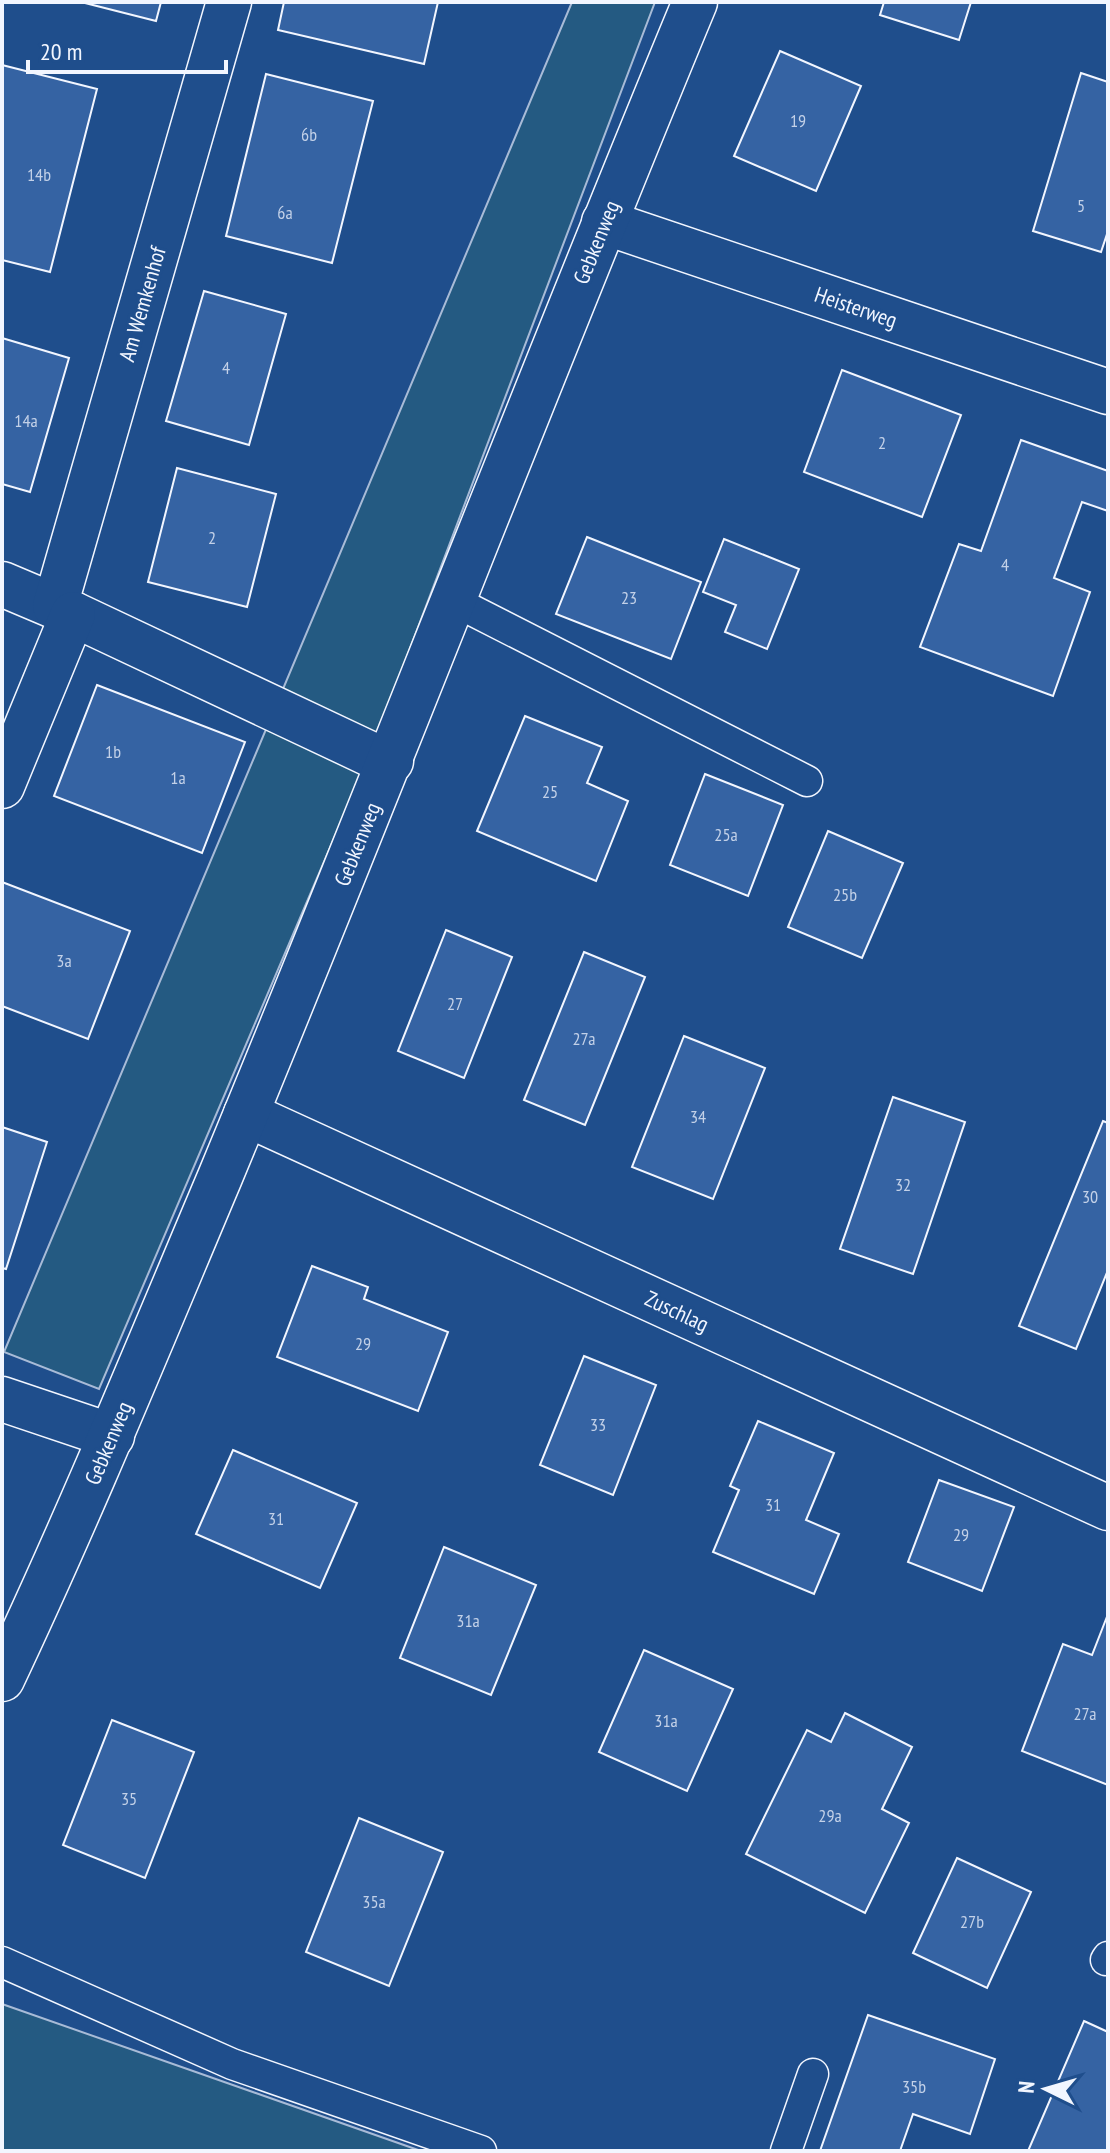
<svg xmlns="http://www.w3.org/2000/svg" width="1110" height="2153" viewBox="0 0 1110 2153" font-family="'PT Sans Narrow',sans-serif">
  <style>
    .green { fill: #245a82; stroke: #a8bbd7; stroke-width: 2 }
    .building { fill: #3563a3; stroke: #f2f6ff; stroke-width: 2 }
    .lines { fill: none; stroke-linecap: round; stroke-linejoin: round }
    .lane-casing { stroke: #f2f6ff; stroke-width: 33 }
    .street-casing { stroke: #f2f6ff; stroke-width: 47 }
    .lane { stroke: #1f4e8c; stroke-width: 30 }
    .street { stroke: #1f4e8c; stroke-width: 44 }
    .labels { text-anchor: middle; stroke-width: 6; stroke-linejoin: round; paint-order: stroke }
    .number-label { font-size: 18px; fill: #c3d1e8 }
    .street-label { font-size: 22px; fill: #f2f6ff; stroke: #1f4e8c }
  </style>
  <rect width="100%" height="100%" fill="#1f4e8c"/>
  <g class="green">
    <path d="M 572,2 L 655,2 L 370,754 L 99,1389 L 4,1352 Z"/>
    <path d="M 2,2004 L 421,2151 L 2,2151 Z"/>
  </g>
  <g class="building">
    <path d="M 81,2 L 161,2 L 156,21 Z"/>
    <path d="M 284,2 L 438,2 L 424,64 L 278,30 Z"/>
    <path d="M 884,2 L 971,2 L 959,40 L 880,15 Z"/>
    <path d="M 780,51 L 861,86 L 816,191 L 734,156 Z"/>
    <path d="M 2,65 L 97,89 L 50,272 L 2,260 Z"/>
    <path d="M 1081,73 L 1108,82 L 1108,231 L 1101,252 L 1033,231 Z"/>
    <path d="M 266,74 L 373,101 L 332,263 L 226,236 Z"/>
    <path d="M 204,291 L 286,314 L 249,445 L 166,421 Z"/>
    <path d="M 2,338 L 69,358 L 30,492 L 2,484 Z"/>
    <path d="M 842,370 L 961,415 L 922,517 L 804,472 Z"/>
    <path d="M 1021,440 L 1108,471 L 1108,511 L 1082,502 L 1054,578 L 1090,592 L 1053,696 L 920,647 L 959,544 L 981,551 Z"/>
    <path d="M 177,468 L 276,494 L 247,607 L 148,582 Z"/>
    <path d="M 587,537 L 701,582 L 671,659 L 556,614 Z"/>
    <path d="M 724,539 L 799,569 L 767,649 L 725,632 L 736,605 L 703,592 Z"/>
    <path d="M 97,685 L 245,742 L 202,853 L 54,796 Z"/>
    <path d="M 525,716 L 602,747 L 587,783 L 628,801 L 596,881 L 477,831 Z"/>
    <path d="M 705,774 L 783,805 L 748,896 L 670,865 Z"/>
    <path d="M 828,831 L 903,863 L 862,958 L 788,927 Z"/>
    <path d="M 2,882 L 130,931 L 88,1039 L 2,1006 Z"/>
    <path d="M 446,930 L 512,957 L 464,1078 L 398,1051 Z"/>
    <path d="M 584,952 L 645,977 L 585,1125 L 524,1100 Z"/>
    <path d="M 684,1036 L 765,1068 L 713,1199 L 632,1167 Z"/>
    <path d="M 893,1097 L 965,1122 L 913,1274 L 840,1249 Z"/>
    <path d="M 1103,1121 L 1108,1123 L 1108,1270 L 1076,1349 L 1019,1326 Z"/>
    <path d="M 2,1127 L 47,1142 L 6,1269 L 2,1268 Z"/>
    <path d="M 312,1266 L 368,1287 L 364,1299 L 448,1332 L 418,1411 L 277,1357 Z"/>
    <path d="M 584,1356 L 656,1385 L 613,1495 L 540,1465 Z"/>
    <path d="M 758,1421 L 834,1453 L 806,1520 L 839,1534 L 814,1594 L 713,1552 L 739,1490 L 730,1486 Z"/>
    <path d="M 233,1450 L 357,1503 L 320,1588 L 196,1534 Z"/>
    <path d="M 939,1480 L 1014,1507 L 982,1591 L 908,1562 Z"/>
    <path d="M 444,1547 L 536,1585 L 491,1695 L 400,1658 Z"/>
    <path d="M 1108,1614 L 1108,1785 L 1022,1751 L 1063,1644 L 1092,1655 Z"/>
    <path d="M 644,1650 L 733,1689 L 687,1791 L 599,1752 Z"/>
    <path d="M 845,1713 L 912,1747 L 882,1809 L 909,1823 L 865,1913 L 746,1854 L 807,1730 L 831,1742 Z"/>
    <path d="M 112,1720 L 194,1752 L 145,1878 L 63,1845 Z"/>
    <path d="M 359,1818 L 443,1852 L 389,1986 L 306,1952 Z"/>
    <path d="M 957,1858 L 1031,1892 L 987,1988 L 913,1953 Z"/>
    <path d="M 868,2015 L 995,2059 L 970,2134 L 913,2114 L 900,2151 L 820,2151 Z"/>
    <path d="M 1084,2021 L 1108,2032 L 1108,2151 L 1028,2151 Z"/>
  </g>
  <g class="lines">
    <g class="lane-casing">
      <g id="lane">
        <path d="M 454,601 L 807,781"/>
        <path d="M 1106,1960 L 1108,1957"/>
        <path d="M 2,1962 L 232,2064 L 481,2151"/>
        <path d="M 786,2151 L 813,2074"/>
      </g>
    </g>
    <g class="street-casing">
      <g id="street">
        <path d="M 604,222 L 1108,392"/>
        <path d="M 2,584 L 73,614 L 370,754 L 391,761"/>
        <path d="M 55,606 L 229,2"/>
        <path d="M 2,786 L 73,614"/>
        <path d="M 246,1114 L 1108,1508"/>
        <path d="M 2,1399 L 112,1436"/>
        <path d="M 2,1679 C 80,1514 149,1345 220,1177 C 382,787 533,392 695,2"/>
      </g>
    </g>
    <use href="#lane" class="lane"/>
    <use href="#street" class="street"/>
  </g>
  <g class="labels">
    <g class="number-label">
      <text x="798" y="127">19</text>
      <text x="309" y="141">6b</text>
      <text x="39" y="181">14b</text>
      <text x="1081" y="212">5</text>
      <text x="285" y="219">6a</text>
      <text x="226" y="374">4</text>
      <text x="26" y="427">14a</text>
      <text x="882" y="449">2</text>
      <text x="212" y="544">2</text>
      <text x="1005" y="571">4</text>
      <text x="629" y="604">23</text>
      <text x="113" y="758">1b</text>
      <text x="178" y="784">1a</text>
      <text x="550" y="798">25</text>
      <text x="726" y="841">25a</text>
      <text x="845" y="901">25b</text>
      <text x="64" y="967">3a</text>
      <text x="455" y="1010">27</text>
      <text x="584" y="1045">27a</text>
      <text x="698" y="1123">34</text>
      <text x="903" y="1191">32</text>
      <text x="1090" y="1203">30</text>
      <text x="363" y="1350">29</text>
      <text x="598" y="1431">33</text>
      <text x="773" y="1511">31</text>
      <text x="276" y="1525">31</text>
      <text x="961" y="1541">29</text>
      <text x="468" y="1627">31a</text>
      <text x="1085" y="1720">27a</text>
      <text x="666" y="1727">31a</text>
      <text x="129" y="1805">35</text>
      <text x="830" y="1822">29a</text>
      <text x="374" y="1908">35a</text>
      <text x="972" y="1928">27b</text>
      <text x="914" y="2093">35b</text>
    </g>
    <g class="street-label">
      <text transform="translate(596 242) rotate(-68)" y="8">Gebkenweg</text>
      <text transform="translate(142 304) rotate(-74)" y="8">Am Wemkenhof</text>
      <text transform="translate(856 307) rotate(19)" y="8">Heisterweg</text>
      <text transform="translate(357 844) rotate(-68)" y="8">Gebkenweg</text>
      <text transform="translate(677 1311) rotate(25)" y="8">Zuschlag</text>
      <text transform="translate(108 1443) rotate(-67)" y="8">Gebkenweg</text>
    </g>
  </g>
  <rect width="1110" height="2153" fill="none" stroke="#f2f6ff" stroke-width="8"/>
  <g transform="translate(1046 2089) rotate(275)" stroke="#1f4e8c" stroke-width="6" paint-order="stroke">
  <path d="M0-6L14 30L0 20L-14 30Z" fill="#f2f6ff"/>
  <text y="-12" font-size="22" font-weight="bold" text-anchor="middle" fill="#f2f6ff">N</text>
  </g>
  <path d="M28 60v12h198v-12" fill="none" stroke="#f2f6ff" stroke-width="4"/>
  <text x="40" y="60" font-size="24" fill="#f2f6ff" stroke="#1f4e8c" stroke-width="6" paint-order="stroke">20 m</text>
</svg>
